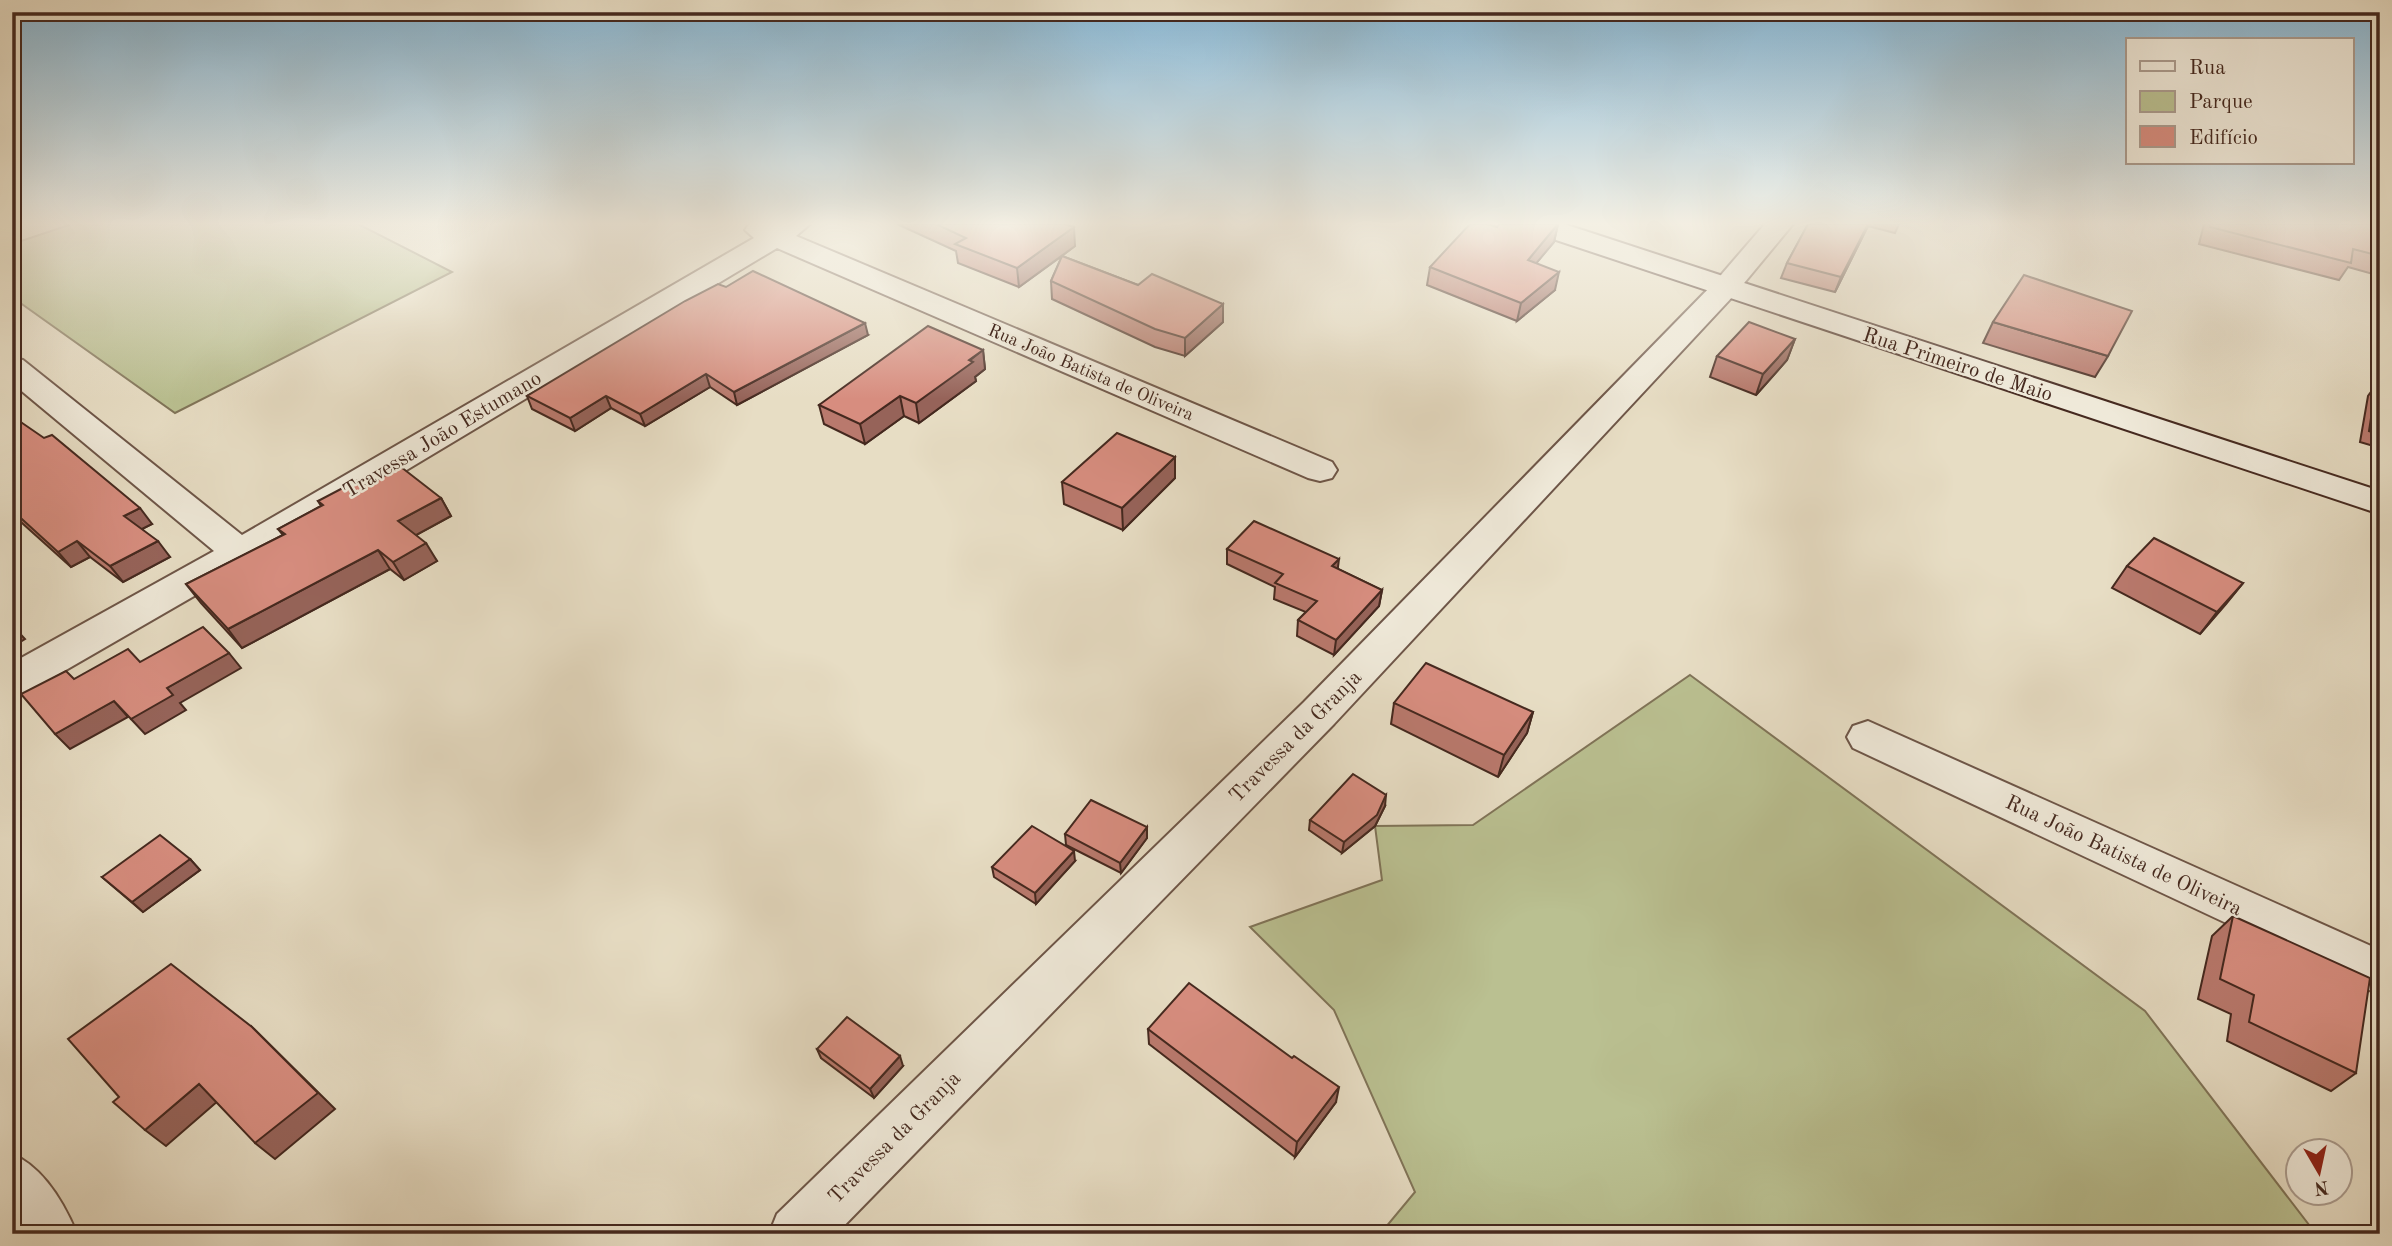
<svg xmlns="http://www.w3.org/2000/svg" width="2392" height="1246" viewBox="0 0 2392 1246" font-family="'Old Standard TT',serif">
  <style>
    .green { fill: #bac091; stroke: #807458; stroke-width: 2 }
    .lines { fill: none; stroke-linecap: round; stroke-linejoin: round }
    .street-casing { stroke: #6e5648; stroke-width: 4 }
    .secondary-casing { stroke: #45291f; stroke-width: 4 }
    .street { fill: #efe9d9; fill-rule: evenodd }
    .secondary { fill: #efe9d9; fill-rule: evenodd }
    .wall { fill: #b9796d; stroke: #45291f; stroke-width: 2 }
    .shaded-wall { fill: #966359; stroke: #45291f; stroke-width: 2 }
    .building { fill: #d78d7f; stroke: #45291f; stroke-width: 2 }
    .labels { text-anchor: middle; stroke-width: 5; stroke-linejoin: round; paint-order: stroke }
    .far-street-label { font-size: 18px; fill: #45291f; stroke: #efe9d9 }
    .street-label { font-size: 21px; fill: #45291f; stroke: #efe9d9 }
  </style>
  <rect width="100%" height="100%" fill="#e7ddc4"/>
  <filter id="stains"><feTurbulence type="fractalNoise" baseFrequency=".00286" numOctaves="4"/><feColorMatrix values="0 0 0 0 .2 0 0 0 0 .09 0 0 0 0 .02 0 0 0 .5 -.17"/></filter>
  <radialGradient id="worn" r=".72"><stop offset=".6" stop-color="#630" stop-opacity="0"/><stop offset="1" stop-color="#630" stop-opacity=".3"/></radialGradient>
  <g class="green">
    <path d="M 72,224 L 358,224 L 452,272 L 175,413 L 12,297 L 12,244 Z"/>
    <path d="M 1690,675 L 2145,1011 L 2316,1234 L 1380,1234 L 1415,1192 L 1334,1010 L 1250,927 L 1382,880 L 1375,826 L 1473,825 Z"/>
  </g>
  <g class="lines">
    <g class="street-casing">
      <g id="street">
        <path d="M 749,224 L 810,224 L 796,236 L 1332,462 L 1337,470 L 1332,478 L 1320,481 L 1308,478 L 777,248 L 253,562 L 26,693 L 12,697 L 12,663 L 214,551 L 12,383 L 12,358 L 23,360 L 242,535 L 754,238 L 745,230 Z"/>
        <path d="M 1765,224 L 1793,224 L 1735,294 L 1334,724 L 836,1234 L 769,1234 L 777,1214 L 1304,702 L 1715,282 Z"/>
        <path d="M 1868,721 L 2380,950 L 2380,995 L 1853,748 L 1847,737 L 1853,726 Z"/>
        <path d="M 12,1154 C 43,1167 64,1203 77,1234 L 16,1234 L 12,1229 Z"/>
      </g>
    </g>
    <g class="secondary-casing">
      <path id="secondary" d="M 1523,224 L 1564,224 L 2380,491 L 2380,514 L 1526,230 Z"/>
    </g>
    <use href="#street" class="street"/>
    <use href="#secondary" class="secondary"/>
  </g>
  <g class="wall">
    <path d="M 897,224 L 1065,224 L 1075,246 L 1062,256 L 1138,285 L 1223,304 L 1223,322 L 1185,356 L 1155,347 L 1052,299 L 1051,281 L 1062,256 L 1019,287 L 958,263 L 956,251 Z"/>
    <path d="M 1558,224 L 1554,242 L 1536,263 L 1555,290 L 1517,321 L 1427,285 L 1430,267 L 1497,227 Z"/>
    <path d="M 1808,224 L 1899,224 L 1895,233 L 1868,226 L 1835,292 L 1781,278 L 1787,263 Z"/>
    <path d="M 2204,224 L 2380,224 L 2380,276 L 2348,267 L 2339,280 L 2199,244 Z"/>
    <path d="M 726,287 L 868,335 L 737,405 L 710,387 L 645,426 L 611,408 L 575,431 L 532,409 L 527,396 Z"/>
    <path d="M 1993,322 L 2108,356 L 2095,377 L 1983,343 Z"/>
    <path d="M 1795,339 L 1787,360 L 1756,395 L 1710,377 L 1717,356 Z"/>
    <path d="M 983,350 L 985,369 L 975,377 L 976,381 L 919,423 L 904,416 L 865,444 L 824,424 L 819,405 Z"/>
    <path d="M 2376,385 L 2380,386 L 2380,448 L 2360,442 L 2368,396 Z"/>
    <path d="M 12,416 L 152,524 L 142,529 L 170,557 L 123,582 L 90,557 L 71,567 L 12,514 Z"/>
    <path d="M 1175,457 L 1175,478 L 1123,530 L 1064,504 L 1062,482 Z"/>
    <path d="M 365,486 L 441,498 L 451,516 L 416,535 L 437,561 L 404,580 L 390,569 L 242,648 L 201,603 L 186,584 L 283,535 L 278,529 L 321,506 L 318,501 Z"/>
    <path d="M 1227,549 L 1338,569 L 1382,590 L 1379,606 L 1334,655 L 1297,636 L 1298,620 L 1306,612 L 1274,599 L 1275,587 L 1227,564 Z"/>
    <path d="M 2127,566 L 2243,583 L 2200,634 L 2112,588 Z"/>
    <path d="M 1394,703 L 1533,712 L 1527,733 L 1498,777 L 1391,724 Z"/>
    <path d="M 1385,806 L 1375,826 L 1342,853 L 1309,830 L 1310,820 Z"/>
    <path d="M 1147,827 L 1147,838 L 1121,873 L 1066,845 L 1065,834 Z"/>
    <path d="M 190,859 L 200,870 L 143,912 L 102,877 Z"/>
    <path d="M 1075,861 L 1036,904 L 994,877 L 992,867 Z"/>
    <path d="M 2233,916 L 2356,1073 L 2331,1091 L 2227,1041 L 2231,1014 L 2198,999 L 2212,936 Z"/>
    <path d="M 1148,1029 L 1292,1058 L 1336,1102 L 1295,1157 L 1149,1044 Z"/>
    <path d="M 817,1049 L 903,1066 L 874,1098 L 821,1058 Z"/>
  </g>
  <g class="shaded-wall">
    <path d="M 1558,224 L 1554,242 L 1524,278 L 1528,260 Z"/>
    <path d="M 1868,224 L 1869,224 L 1835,292 L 1841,277 Z"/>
    <path d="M 1074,227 L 1075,246 L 1019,287 L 1017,268 Z"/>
    <path d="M 1559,272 L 1555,290 L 1517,321 L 1521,303 Z"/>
    <path d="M 1223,304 L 1223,322 L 1185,356 L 1185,338 Z"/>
    <path d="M 865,323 L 868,335 L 737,405 L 734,392 Z"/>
    <path d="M 1795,339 L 1787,360 L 1756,395 L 1763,374 Z"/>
    <path d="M 983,350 L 985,369 L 975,377 L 976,381 L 919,423 L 916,403 Z"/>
    <path d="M 706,374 L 710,387 L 645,426 L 640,414 Z"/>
    <path d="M 606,396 L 611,408 L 575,431 L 570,418 Z"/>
    <path d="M 900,396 L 904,416 L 865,444 L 860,424 Z"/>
    <path d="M 1175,457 L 1175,478 L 1123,530 L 1122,508 Z"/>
    <path d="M 441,498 L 451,516 L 409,539 L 398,521 Z"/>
    <path d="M 140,508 L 152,524 L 136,532 L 124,516 Z"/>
    <path d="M 77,541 L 90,557 L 71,567 L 58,552 Z"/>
    <path d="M 158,541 L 170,557 L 123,582 L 110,566 Z"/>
    <path d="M 426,543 L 437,561 L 404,580 L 393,562 Z"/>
    <path d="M 378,550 L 390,569 L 242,648 L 228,629 Z"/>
    <path d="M 1339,559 L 1337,575 L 1332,566 Z"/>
    <path d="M 2243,583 L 2226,604 L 2200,634 L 2217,612 Z"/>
    <path d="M 1382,590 L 1379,606 L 1334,655 L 1336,640 Z"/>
    <path d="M 12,625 L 25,639 L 12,647 Z"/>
    <path d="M 229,653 L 241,668 L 180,703 L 186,710 L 145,734 L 131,719 L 167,688 Z"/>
    <path d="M 114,701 L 128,717 L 70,749 L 55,734 Z"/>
    <path d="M 1533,712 L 1527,733 L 1498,777 L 1504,755 Z"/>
    <path d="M 1386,795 L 1385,806 L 1375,826 L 1342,853 L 1344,842 Z"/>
    <path d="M 1147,827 L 1147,838 L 1121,873 L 1120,863 Z"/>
    <path d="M 1074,851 L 1075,861 L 1036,904 L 1035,893 Z"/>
    <path d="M 190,859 L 200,870 L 143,912 L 132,902 Z"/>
    <path d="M 252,1027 L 335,1109 L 275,1159 L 255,1143 Z"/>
    <path d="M 900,1056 L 903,1066 L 874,1098 L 870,1089 Z"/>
    <path d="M 199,1084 L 219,1100 L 166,1146 L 145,1130 Z"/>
    <path d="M 1339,1087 L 1336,1102 L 1295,1157 L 1297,1142 Z"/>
  </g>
  <g class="building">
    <path d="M 936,224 L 1065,224 L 1074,227 L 1017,268 L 955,244 L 966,238 Z"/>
    <path d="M 1470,224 L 1487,224 L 1497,227 L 1499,224 L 1558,224 L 1528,260 L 1559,272 L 1521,303 L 1430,267 Z"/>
    <path d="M 1808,224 L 1868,224 L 1841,277 L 1787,263 Z"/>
    <path d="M 2210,224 L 2380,224 L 2380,256 L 2353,249 L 2351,263 L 2210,227 Z"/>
    <path d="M 1062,256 L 1138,285 L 1152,274 L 1223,304 L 1185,338 L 1155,329 L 1051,281 Z"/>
    <path d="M 753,271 L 865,323 L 734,392 L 706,374 L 640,414 L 606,396 L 570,418 L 527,396 L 685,301 L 718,284 L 726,287 Z"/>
    <path d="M 2024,275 L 2132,311 L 2108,356 L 1993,322 Z"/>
    <path d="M 1749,322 L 1795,339 L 1763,374 L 1717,356 Z"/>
    <path d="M 928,326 L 983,350 L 969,360 L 973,362 L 916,403 L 900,396 L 860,424 L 819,405 Z"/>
    <path d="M 2376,385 L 2380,386 L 2380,435 L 2369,431 Z"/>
    <path d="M 12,416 L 44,438 L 52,435 L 140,508 L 124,516 L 158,541 L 110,566 L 77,541 L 58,552 L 12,510 Z"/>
    <path d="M 1117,433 L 1175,457 L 1122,508 L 1062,482 Z"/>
    <path d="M 401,467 L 441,498 L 398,521 L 426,543 L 393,562 L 378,550 L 228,629 L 186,584 L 285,534 L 278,529 L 323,505 L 318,501 L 358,480 L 365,486 Z"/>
    <path d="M 1254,521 L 1339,559 L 1332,566 L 1382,590 L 1336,640 L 1298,620 L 1317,601 L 1275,583 L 1283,574 L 1227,549 Z"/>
    <path d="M 2154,538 L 2243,583 L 2217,612 L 2127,566 Z"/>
    <path d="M 203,627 L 229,653 L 167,688 L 173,695 L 131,719 L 114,701 L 55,734 L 21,694 L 66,671 L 74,679 L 128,649 L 140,662 Z"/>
    <path d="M 1426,663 L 1533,712 L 1504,755 L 1394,703 Z"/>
    <path d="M 1353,774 L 1386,795 L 1377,815 L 1344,842 L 1310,820 Z"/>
    <path d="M 1091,800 L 1147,827 L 1120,863 L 1065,834 Z"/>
    <path d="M 1032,826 L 1074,851 L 1035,893 L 992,867 Z"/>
    <path d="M 160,835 L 190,859 L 132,902 L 102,877 Z"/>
    <path d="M 2233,916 L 2370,978 L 2356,1073 L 2249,1022 L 2254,995 L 2220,979 Z"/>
    <path d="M 171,964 L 252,1027 L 318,1093 L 255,1143 L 199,1084 L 145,1130 L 113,1102 L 119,1097 L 68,1039 Z"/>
    <path d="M 1189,983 L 1292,1058 L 1294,1056 L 1339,1087 L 1297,1142 L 1148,1029 Z"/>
    <path d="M 847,1017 L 900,1056 L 870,1089 L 817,1049 Z"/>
  </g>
  <linearGradient id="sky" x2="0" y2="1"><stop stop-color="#87b7d5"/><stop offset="0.56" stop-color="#f4f0e4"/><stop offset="1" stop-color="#f4f0e4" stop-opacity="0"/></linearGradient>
  <rect width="2392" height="399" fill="url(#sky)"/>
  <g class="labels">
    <g class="far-street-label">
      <text transform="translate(1091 372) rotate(23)" y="6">Rua João Batista de Oliveira</text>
    </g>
    <g class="street-label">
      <text transform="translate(1958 364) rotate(18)" y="7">Rua Primeiro de Maio</text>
      <text transform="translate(442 434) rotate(-31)" y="7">Travessa João Estumano</text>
      <text transform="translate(1295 736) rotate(-45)" y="7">Travessa da Granja</text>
      <text transform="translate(2124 855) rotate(25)" y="7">Rua João Batista de Oliveira</text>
      <text transform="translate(894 1137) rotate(-45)" y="7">Travessa da Granja</text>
    </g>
  </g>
  <rect width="2392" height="1246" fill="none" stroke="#e7ddc4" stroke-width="42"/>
  <rect x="14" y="14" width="2364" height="1218" fill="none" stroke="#45291f" stroke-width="3.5"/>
  <rect x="21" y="21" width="2350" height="1204" fill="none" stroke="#45291f" stroke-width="2"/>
  <rect x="2126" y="38" width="228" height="126" fill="#efe9d9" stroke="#ab9c8f" stroke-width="2"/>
  <rect x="2140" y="61" width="35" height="10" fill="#efe9d9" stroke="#ab9c8f" stroke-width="2"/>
  <text x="2189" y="74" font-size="21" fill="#45291f">Rua</text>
  <rect x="2140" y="91" width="35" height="21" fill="#bac091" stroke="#ab9c8f" stroke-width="2"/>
  <text x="2189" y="108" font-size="21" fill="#45291f">Parque</text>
  <rect x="2140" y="126" width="35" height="21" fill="#d78d7f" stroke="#ab9c8f" stroke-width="2"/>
  <text x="2189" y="144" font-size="21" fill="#45291f">Edifício</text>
  <g transform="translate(2319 1172) rotate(171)"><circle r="33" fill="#efe9d9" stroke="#ab9c8f" stroke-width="2"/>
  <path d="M0-5L12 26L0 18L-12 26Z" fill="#8f2418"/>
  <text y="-10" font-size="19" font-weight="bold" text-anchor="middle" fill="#45291f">N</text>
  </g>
  <rect width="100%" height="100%" filter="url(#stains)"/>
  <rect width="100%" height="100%" fill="url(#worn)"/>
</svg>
